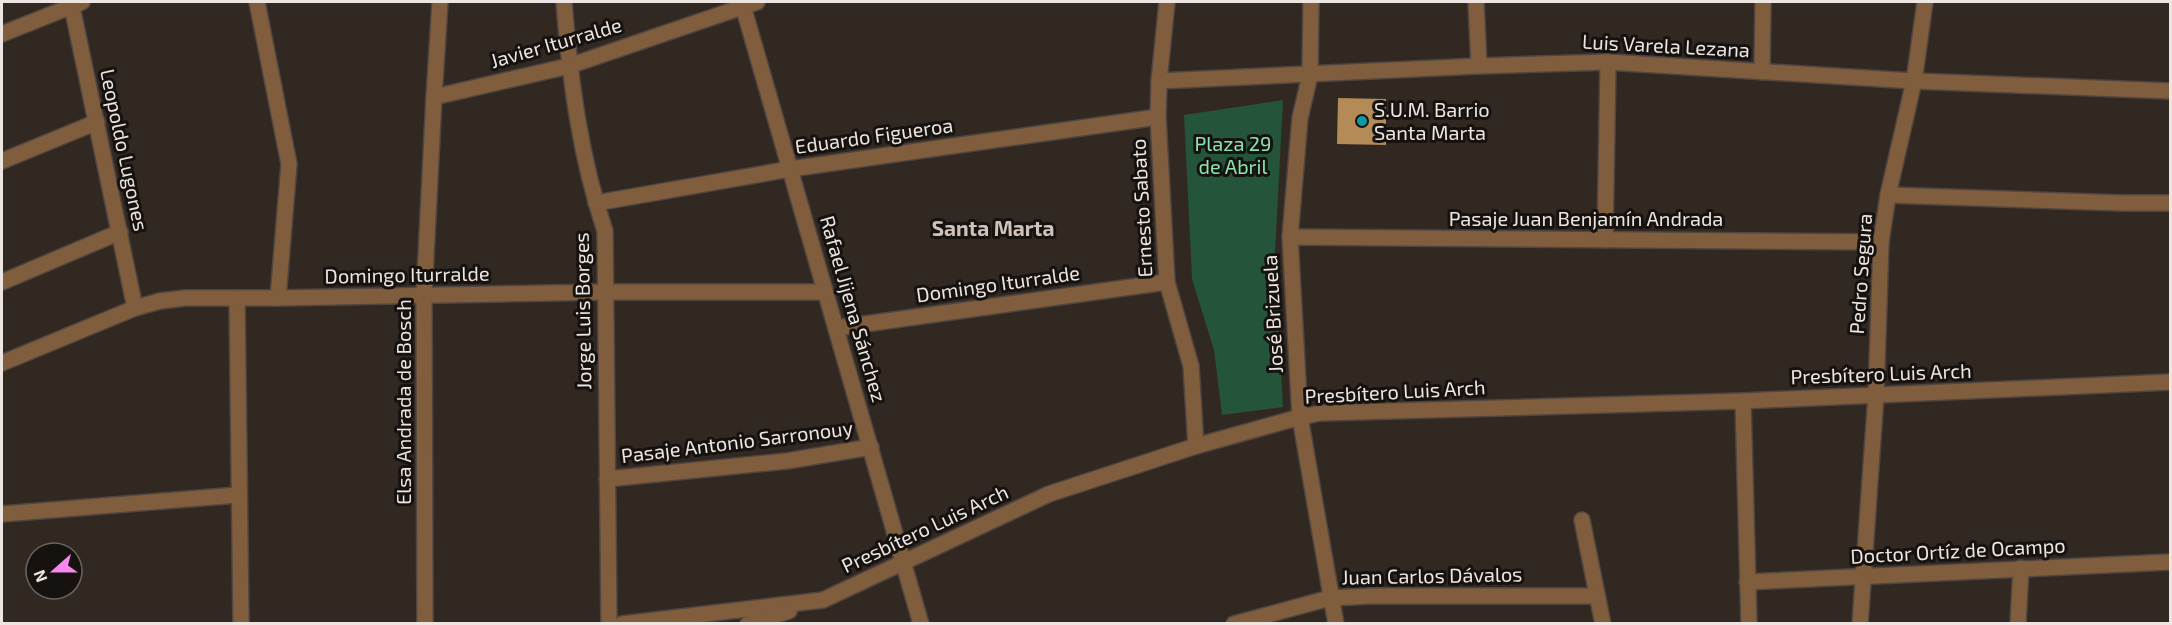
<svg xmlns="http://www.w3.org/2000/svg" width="2172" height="625" viewBox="0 0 2172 625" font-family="'Exo 2',sans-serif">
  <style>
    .green { fill: #245439 }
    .building { fill: #b48a56 }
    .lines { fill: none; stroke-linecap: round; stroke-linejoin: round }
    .minor-casing { stroke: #504641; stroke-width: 18 }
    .minor { stroke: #805d3c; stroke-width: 15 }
    .culture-dot { fill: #0f9aa8; stroke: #16120f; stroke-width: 2 }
    .labels { text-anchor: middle; stroke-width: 6; stroke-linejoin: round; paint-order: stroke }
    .street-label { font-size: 20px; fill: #ece5e1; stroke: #16120f }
    .poi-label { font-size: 20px; fill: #ece5e1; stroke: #16120f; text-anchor: start }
    .park-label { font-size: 20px; fill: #8be4ad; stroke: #16120f }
    .neighbourhood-label { font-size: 21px; font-weight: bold; fill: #cfc2b9; stroke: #16120f }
  </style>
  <rect width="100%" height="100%" fill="#322822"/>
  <path class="green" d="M 1283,100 L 1275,253 L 1283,407 L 1222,415 L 1214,350 L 1192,279 L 1184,115 Z"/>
  <path class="building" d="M 1338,98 L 1386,99 L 1386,145 L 1337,144 Z"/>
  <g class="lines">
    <g class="minor-casing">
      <g id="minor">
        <path d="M 71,2 L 135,308"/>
        <path d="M 257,2 L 289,164 L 278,298"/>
        <path d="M 564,2 C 570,79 580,157 605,231 L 609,624"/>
        <path d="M 1167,2 L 1159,81 L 1158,117 L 1167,282 L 1191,366 L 1196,446"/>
        <path d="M 1311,2 L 1310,75 L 1300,118 L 1290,237 L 1300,417 L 1336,624"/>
        <path d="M 1476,2 L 1479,66"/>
        <path d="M 743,6 L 921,624"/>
        <path d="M 2,34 L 82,2"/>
        <path d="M 1762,72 L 1763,2"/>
        <path d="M 1159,81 L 1479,66 L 1608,62 L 1914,81 L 2170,91"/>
        <path d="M 434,97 L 569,66 L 757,2"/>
        <path d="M 2,161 L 97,122"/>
        <path d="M 1888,195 L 2123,203 L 2170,203"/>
        <path d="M 596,203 L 790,169 L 1158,117"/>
        <path d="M 1290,237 L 1881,242"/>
        <path d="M 1605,240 L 1608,62"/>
        <path d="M 2,282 L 120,232"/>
        <path d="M 237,298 L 241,624"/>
        <path d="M 836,328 L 1167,282"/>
        <path d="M 2,363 L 135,308 L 160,301 L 185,298 L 278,298 L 606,292 L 825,292"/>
        <path d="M 1743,401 L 1749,624"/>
        <path d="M 607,479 L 787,461 L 871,447"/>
        <path d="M 2,514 L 238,495"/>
        <path d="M 1582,520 L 1603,624"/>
        <path d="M 1747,582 L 2170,562"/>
        <path d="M 425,624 L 424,296 L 434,97 L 440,2"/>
        <path d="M 622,624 L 823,600 L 1049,494 L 1196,446 L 1300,417 L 1321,413 L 1743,401 L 2170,382"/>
        <path d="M 748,624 L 789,611"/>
        <path d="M 1234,624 L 1330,598 L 1371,596 L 1597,596"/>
        <path d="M 1860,624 L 1876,395 L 1881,242 L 1888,195 L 1914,81 L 1925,2"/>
        <path d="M 2018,624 L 2021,568"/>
      </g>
    </g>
    <use href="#minor" class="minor"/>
  </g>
  <circle class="culture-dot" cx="1362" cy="121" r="6"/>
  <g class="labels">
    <g class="street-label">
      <text transform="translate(556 43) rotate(-16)" y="7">Javier Iturralde</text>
      <text transform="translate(1666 46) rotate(3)" y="7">Luis Varela Lezana</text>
      <text transform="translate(874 136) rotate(-8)" y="7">Eduardo Figueroa</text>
      <text transform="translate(124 150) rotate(78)" y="7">Leopoldo Lugones</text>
      <text transform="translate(1142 208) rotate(-93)" y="7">Ernesto Sabato</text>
      <text x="1586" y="226">Pasaje Juan Benjamín Andrada</text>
      <text transform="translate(1861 274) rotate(-86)" y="7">Pedro Segura</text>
      <text transform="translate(407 275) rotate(-1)" y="7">Domingo Iturralde</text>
      <text transform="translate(998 284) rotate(-8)" y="7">Domingo Iturralde</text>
      <text transform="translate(853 309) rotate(74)" y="7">Rafael Jijena Sánchez</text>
      <text transform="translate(583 311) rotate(-91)" y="7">Jorge Luis Borges</text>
      <text transform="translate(1273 314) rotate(-93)" y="7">José Brizuela</text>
      <text transform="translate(1881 374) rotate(-2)" y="7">Presbítero Luis Arch</text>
      <text transform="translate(1395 392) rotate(-3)" y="7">Presbítero Luis Arch</text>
      <text transform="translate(404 402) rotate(-90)" y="7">Elsa Andrada de Bosch</text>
      <text transform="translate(737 442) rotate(-7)" y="7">Pasaje Antonio Sarronouy</text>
      <text transform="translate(925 529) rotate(-25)" y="7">Presbítero Luis Arch</text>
      <text transform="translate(1958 551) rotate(-3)" y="7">Doctor Ortíz de Ocampo</text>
      <text transform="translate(1432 576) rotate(-1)" y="7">Juan Carlos Dávalos</text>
    </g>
    <g class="poi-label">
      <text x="1374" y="117">S.U.M. Barrio<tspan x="1374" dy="23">Santa Marta</tspan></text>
    </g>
    <g class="park-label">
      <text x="1233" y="151">Plaza 29<tspan x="1233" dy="23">de Abril</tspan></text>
    </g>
    <g class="neighbourhood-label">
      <text x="993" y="236">Santa Marta</text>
    </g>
  </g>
  <rect width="2172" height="625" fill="none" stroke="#ece5e1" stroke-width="6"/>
  <g transform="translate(54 571) rotate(249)"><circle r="28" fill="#16120f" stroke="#6c6663" stroke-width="1.5"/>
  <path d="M0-4.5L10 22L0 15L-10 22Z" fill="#f688ed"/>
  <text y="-9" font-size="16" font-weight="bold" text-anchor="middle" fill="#ece5e1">N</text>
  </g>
</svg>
